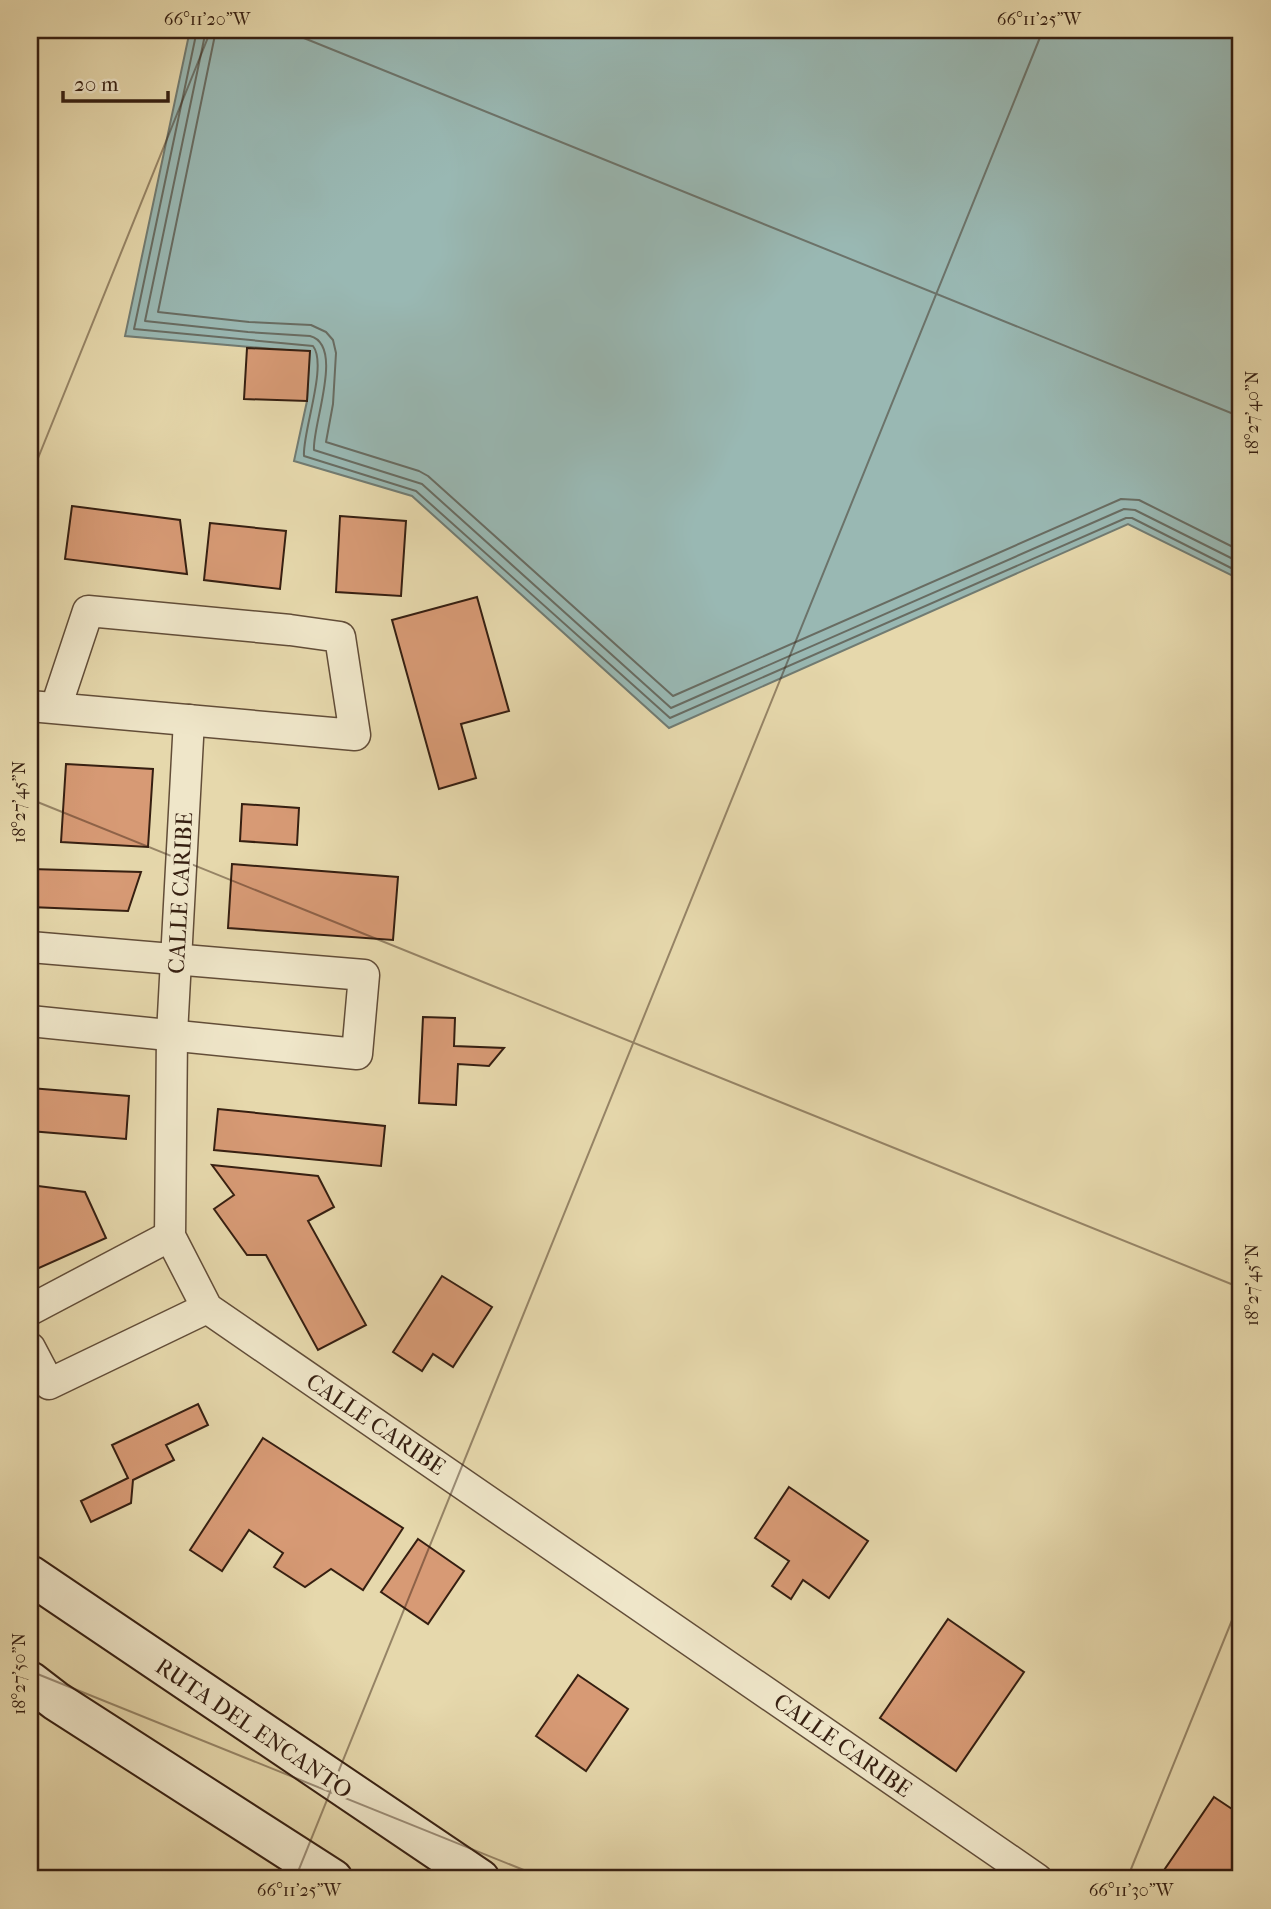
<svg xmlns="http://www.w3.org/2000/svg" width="1271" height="1909" viewBox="0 0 1271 1909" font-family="'IM FELL French Canon',serif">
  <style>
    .water { fill: #99b8b3; stroke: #717b72; stroke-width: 2 }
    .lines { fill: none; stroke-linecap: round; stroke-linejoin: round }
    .shore { stroke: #686c62; stroke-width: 2 }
    .building { fill: #d79a75; stroke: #361f11; stroke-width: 2 }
    .street-casing { stroke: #624d38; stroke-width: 33 }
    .secondary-casing { stroke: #361f11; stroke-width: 42 }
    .street { stroke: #efe6c9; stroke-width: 30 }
    .secondary { stroke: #efe6c9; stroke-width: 38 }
    .ticks { fill: none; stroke: #361f11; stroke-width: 2; stroke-opacity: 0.45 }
    .labels { text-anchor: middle; stroke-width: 7; stroke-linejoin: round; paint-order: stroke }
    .street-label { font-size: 23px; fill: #361f11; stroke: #efe6c9 }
    .neatline { fill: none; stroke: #361f11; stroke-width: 2.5 }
    .ticks-label { font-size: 18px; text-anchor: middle; fill: #361f11 }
  </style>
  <rect width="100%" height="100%" fill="#e6d8ac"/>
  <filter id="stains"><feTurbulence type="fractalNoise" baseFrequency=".00286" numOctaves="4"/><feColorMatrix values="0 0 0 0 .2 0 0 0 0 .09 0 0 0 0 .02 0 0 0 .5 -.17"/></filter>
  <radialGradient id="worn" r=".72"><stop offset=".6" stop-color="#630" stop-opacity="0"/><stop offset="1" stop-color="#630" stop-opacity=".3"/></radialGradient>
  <path class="water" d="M 190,30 L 1241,30 L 1241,580 L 1128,524 L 669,728 L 412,496 L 294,461 L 307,401 L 309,352 L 125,336 Z"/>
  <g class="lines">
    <g class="shore">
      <path d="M 197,30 L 134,329 L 313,346 C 328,365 302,433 304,456 L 416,491 L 670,718 L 1126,518 L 1132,518 L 1241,573"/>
      <path d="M 206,30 L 145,321 L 248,332 L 310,336 C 345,345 312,425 314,450 L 422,484 L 671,708 L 1124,509 L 1135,510 L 1241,563"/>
      <path d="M 216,30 L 158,312 L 249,322 L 311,325 L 326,332 L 333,340 L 336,353 L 333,404 L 326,442 L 419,471 L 428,476 L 673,696 L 1121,499 L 1139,500 L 1241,551"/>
    </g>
  </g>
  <g class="building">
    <path d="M 247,348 L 310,351 L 307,401 L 244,399 Z"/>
    <path d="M 72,506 L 180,520 L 187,574 L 65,559 Z"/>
    <path d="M 340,516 L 406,521 L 401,596 L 336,592 Z"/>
    <path d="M 210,523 L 286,531 L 280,589 L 204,580 Z"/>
    <path d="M 477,597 L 509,711 L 461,724 L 476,778 L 439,789 L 392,620 Z"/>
    <path d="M 66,764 L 153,769 L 148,847 L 61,842 Z"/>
    <path d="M 242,804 L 299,808 L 297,845 L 240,841 Z"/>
    <path d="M 232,864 L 398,877 L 393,940 L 228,928 Z"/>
    <path d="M 30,869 L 141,872 L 128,911 L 30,907 Z"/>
    <path d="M 423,1017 L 455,1018 L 454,1046 L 504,1048 L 489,1066 L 458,1064 L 456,1105 L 419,1103 Z"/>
    <path d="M 30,1088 L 129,1096 L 126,1139 L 30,1131 Z"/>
    <path d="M 218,1109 L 385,1126 L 381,1166 L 214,1150 Z"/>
    <path d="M 212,1165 L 318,1176 L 334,1207 L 308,1221 L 366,1325 L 318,1350 L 266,1255 L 247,1255 L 214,1209 L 234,1195 Z"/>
    <path d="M 30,1185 L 85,1192 L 106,1238 L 30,1272 Z"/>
    <path d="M 442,1276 L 492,1307 L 453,1367 L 433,1354 L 422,1371 L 393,1352 Z"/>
    <path d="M 198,1404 L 208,1425 L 166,1445 L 174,1460 L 133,1480 L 131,1503 L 91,1522 L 81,1501 L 128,1478 L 112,1445 Z"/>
    <path d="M 263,1438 L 403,1528 L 363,1590 L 331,1569 L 305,1587 L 274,1567 L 283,1553 L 249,1530 L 222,1571 L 190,1550 Z"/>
    <path d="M 789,1487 L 868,1541 L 829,1598 L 803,1580 L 791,1599 L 772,1586 L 789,1561 L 755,1538 Z"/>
    <path d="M 418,1539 L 464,1571 L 428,1624 L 381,1592 Z"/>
    <path d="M 948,1619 L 1024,1672 L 956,1771 L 880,1718 Z"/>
    <path d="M 578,1675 L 628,1709 L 586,1771 L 536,1736 Z"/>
    <path d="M 1214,1797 L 1241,1815 L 1241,1879 L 1158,1879 Z"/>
  </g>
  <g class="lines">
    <g class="street-casing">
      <g id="street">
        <path d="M 30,706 L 355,735 L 340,637 L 290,630 L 88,611 L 56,707"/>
        <path d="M 189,720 L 172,1034 L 170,1236 L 207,1308 L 1037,1879"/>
        <path d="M 30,947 L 364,975 L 357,1054 L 30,1021"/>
        <path d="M 30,1310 L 170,1236"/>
        <path d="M 30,1348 L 49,1384 L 207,1308"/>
      </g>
    </g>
    <g class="secondary-casing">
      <g id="secondary">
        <path d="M 30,1575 L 480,1879"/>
        <path d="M 30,1681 L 56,1701 L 333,1879"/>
      </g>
    </g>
    <use href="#street" class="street"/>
    <use href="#secondary" class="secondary"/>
  </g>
  <path class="ticks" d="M 284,30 L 1241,417M 30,478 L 211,30M 30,799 L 1241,1288M 30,1671 L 546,1879M 295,1879 L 1043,30M 1127,1879 L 1241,1598"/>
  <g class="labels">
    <g class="street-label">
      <text transform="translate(180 893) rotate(-87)" y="8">CALLE CARIBE</text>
      <text transform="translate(376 1424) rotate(34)" y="8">CALLE CARIBE</text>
      <text transform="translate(254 1728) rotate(34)" y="8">RUTA DEL ENCANTO</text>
      <text transform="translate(843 1745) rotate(35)" y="8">CALLE CARIBE</text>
    </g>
  </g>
  <rect width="1271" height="1909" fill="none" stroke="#e6d8ac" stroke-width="77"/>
  <path d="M63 91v10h105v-10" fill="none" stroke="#361f11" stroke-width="3.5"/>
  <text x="74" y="91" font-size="21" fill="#361f11" stroke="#efe6c9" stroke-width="5" paint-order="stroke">20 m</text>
  <rect x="38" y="38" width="1194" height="1832" class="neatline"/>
  <g class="ticks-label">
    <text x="207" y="25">66°11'20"W</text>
    <text x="1039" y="25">66°11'25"W</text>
    <text transform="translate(1252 413) rotate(-90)" y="6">18°27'40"N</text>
    <text transform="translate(19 802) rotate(-90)" y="6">18°27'45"N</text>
    <text transform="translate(1252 1285) rotate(-90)" y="6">18°27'45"N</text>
    <text transform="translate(19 1674) rotate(-90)" y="6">18°27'50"N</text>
    <text x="299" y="1896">66°11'25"W</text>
    <text x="1131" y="1896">66°11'30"W</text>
  </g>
  <rect width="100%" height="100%" filter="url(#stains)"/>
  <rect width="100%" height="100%" fill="url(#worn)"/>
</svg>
